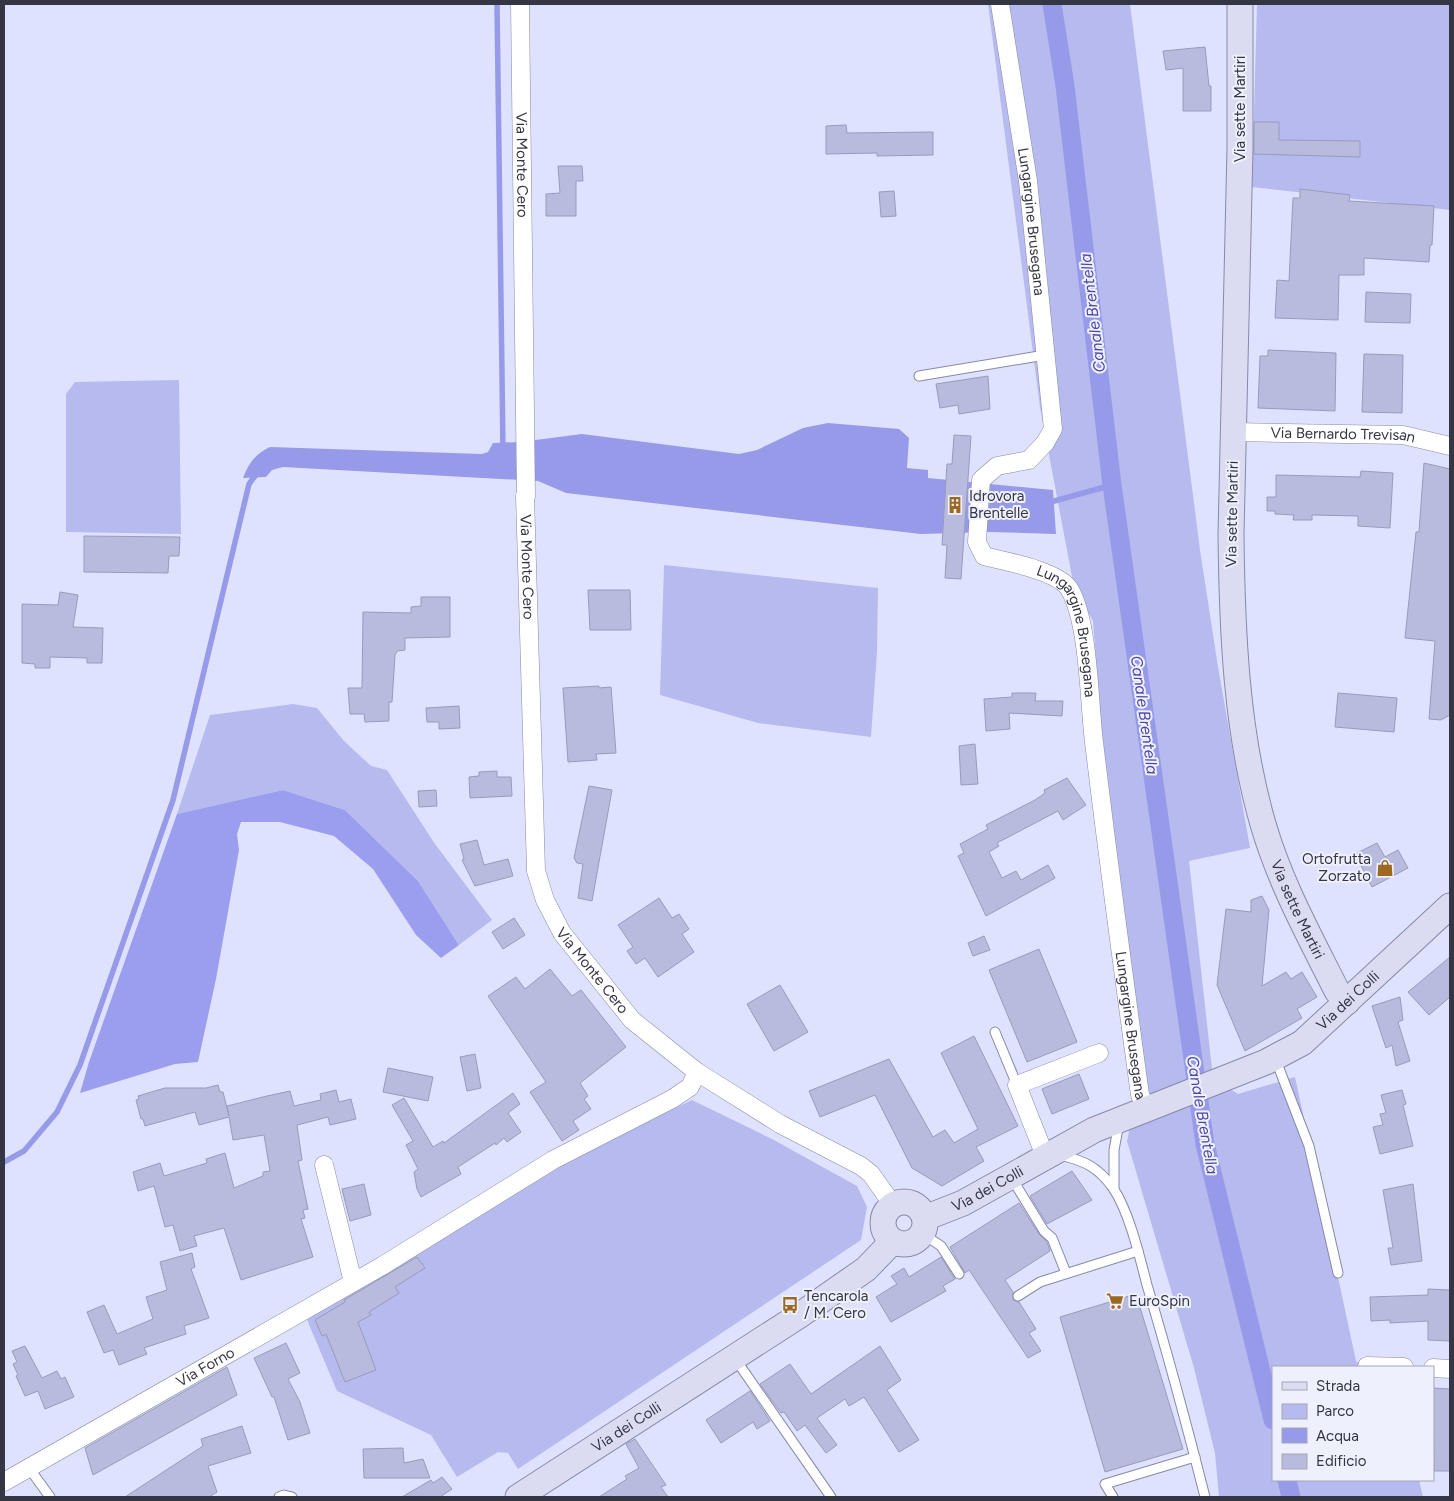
<svg xmlns="http://www.w3.org/2000/svg" width="1454" height="1501" viewBox="0 0 1454 1501" font-family="Figtree,sans-serif">
  <style>
    .green { fill: #b6baee }
    .forest { fill: #9b9eee }
    .water { fill: #979ae9 }
    .lines { fill: none; stroke-linecap: round; stroke-linejoin: round }
    .stream { stroke: #979ae9; stroke-width: 5.5 }
    .canal { stroke: #979ae9; stroke-width: 19 }
    .building { fill: #b8bbdd; stroke: #989bbc }
    .lane-casing { stroke: #8689a9; stroke-width: 11 }
    .street-casing { stroke: #8689a9; stroke-width: 19 }
    .secondary-casing { stroke: #8689a9; stroke-width: 27 }
    .lane { stroke: #fff; stroke-width: 9 }
    .street { stroke: #fff; stroke-width: 18 }
    .secondary { stroke: #dbdcf2; stroke-width: 25 }
    .labels { text-anchor: middle; stroke-width: 4; stroke-linejoin: round; paint-order: stroke }
    .street-label { font-size: 15px; fill: #353644; stroke: #eef0fe }
    .poi-label { font-size: 15px; fill: #353644; stroke: #eef0fe; text-anchor: start }
    .water-label { font-size: 16px; font-style: italic; fill: #4d48a5; stroke: #eef0fe }
  </style>
  <rect width="100%" height="100%" fill="#dfe2fe"/>
  <g class="green">
    <path d="M 988,4 L 1130,4 L 1200,550 L 1218,667 L 1250,848 L 1189,861 L 1213,1078 L 1238,1094 L 1295,1077 L 1356,1361 L 1362,1367 L 1273,1367 L 1273,1480 L 1419,1480 L 1423,1497 L 1219,1497 L 1215,1453 L 1194,1368 L 1127,1141 L 1134,1109 L 1120,879 L 1101,725 L 1093,621 L 1074,587 L 1040,407 Z"/>
    <path d="M 1257,4 L 1450,4 L 1450,210 L 1252,187 Z"/>
    <path d="M 179,380 L 181,534 L 66,532 L 66,394 L 75,382 Z"/>
    <path d="M 664,565 L 878,588 L 877,652 L 871,737 L 758,723 L 660,695 Z"/>
    <path d="M 293,704 L 317,708 L 344,741 L 371,766 L 387,770 L 435,844 L 492,920 L 459,945 L 418,881 L 345,810 L 283,790 L 177,814 L 210,715 Z"/>
    <path d="M 692,1100 L 772,1139 L 857,1186 L 867,1207 L 861,1240 L 518,1469 L 508,1453 L 498,1452 L 457,1477 L 431,1435 L 337,1391 L 305,1315 L 587,1150 Z"/>
  </g>
  <path class="forest" d="M 283,790 L 345,810 L 418,881 L 459,945 L 441,958 L 416,935 L 373,869 L 334,836 L 280,822 L 241,822 L 237,834 L 239,850 L 216,979 L 198,1062 L 175,1064 L 80,1093 L 89,1062 L 177,814 Z"/>
  <path class="water" d="M 828,423 L 899,429 L 909,438 L 907,468 L 928,470 L 928,478 L 1053,490 L 1056,534 L 991,532 L 921,534 L 566,493 L 538,481 L 283,467 L 272,470 L 266,477 L 243,478 C 249,463 255,454 270,447 L 482,454 L 488,452 L 493,443 L 520,442 L 582,434 L 739,454 L 757,450 L 803,428 Z"/>
  <g class="lines">
    <g class="stream">
      <path d="M 497,4 L 503,450"/>
      <path d="M 1047,503 L 1112,485"/>
      <path d="M 4,1162 L 24,1151 L 57,1112 L 80,1065 L 173,800 L 249,484 L 258,472"/>
    </g>
    <g class="canal">
      <path d="M 1052,4 L 1065,86 L 1112,485 L 1205,1144 L 1273,1420"/>
      <path d="M 1287,1480 L 1291,1497"/>
    </g>
  </g>
  <g class="building">
    <path d="M 1205,47 L 1209,86 L 1211,86 L 1211,111 L 1183,111 L 1183,68 L 1166,70 L 1163,51 Z"/>
    <path d="M 1254,122 L 1279,122 L 1279,140 L 1360,141 L 1360,157 L 1254,154 Z"/>
    <path d="M 846,125 L 847,133 L 933,132 L 933,155 L 877,156 L 877,153 L 826,154 L 826,126 Z"/>
    <path d="M 558,166 L 582,166 L 583,181 L 576,181 L 576,216 L 546,216 L 546,194 L 560,193 Z"/>
    <path d="M 1300,189 L 1350,195 L 1349,201 L 1434,206 L 1432,245 L 1430,245 L 1429,262 L 1364,258 L 1364,275 L 1339,275 L 1338,320 L 1275,318 L 1277,280 L 1289,281 L 1293,198 L 1300,198 Z"/>
    <path d="M 894,191 L 896,216 L 881,217 L 879,192 Z"/>
    <path d="M 1366,292 L 1411,294 L 1410,323 L 1365,322 Z"/>
    <path d="M 1268,350 L 1336,353 L 1335,411 L 1258,408 L 1260,356 L 1268,356 Z"/>
    <path d="M 1364,354 L 1403,355 L 1402,413 L 1362,412 Z"/>
    <path d="M 988,376 L 990,409 L 959,414 L 958,405 L 940,408 L 936,384 Z"/>
    <path d="M 954,435 L 971,436 L 961,579 L 945,578 L 947,545 L 942,545 L 947,464 L 952,464 Z"/>
    <path d="M 1424,463 L 1450,469 L 1450,715 L 1441,720 L 1429,719 L 1435,641 L 1405,638 L 1416,532 L 1419,532 Z"/>
    <path d="M 1361,471 L 1393,473 L 1390,528 L 1358,526 L 1358,516 L 1312,515 L 1312,520 L 1293,520 L 1294,515 L 1275,514 L 1275,511 L 1267,511 L 1267,497 L 1276,497 L 1276,475 L 1360,477 Z"/>
    <path d="M 84,536 L 180,537 L 179,556 L 169,556 L 168,573 L 84,572 Z"/>
    <path d="M 588,590 L 630,590 L 631,630 L 590,630 Z"/>
    <path d="M 60,592 L 78,595 L 73,627 L 103,628 L 102,663 L 87,663 L 87,658 L 50,657 L 50,668 L 35,668 L 35,664 L 22,663 L 22,604 L 58,605 Z"/>
    <path d="M 421,597 L 450,597 L 450,637 L 405,638 L 405,650 L 397,651 L 395,655 L 392,702 L 389,702 L 389,721 L 365,722 L 364,714 L 350,714 L 348,688 L 362,688 L 363,612 L 411,613 L 411,607 L 421,606 Z"/>
    <path d="M 599,686 L 599,688 L 611,687 L 616,753 L 596,754 L 597,760 L 568,762 L 563,688 Z"/>
    <path d="M 1012,693 L 1036,693 L 1035,701 L 1063,701 L 1062,716 L 1009,713 L 1010,729 L 986,731 L 984,699 L 1012,697 Z"/>
    <path d="M 1338,693 L 1397,698 L 1394,732 L 1335,727 Z"/>
    <path d="M 459,706 L 460,728 L 439,729 L 439,722 L 427,722 L 426,708 Z"/>
    <path d="M 975,744 L 978,784 L 961,785 L 959,746 Z"/>
    <path d="M 497,771 L 497,777 L 511,777 L 512,796 L 470,798 L 469,777 L 479,776 L 479,772 Z"/>
    <path d="M 1067,778 L 1086,805 L 1063,820 L 1058,811 L 997,843 L 999,846 L 989,852 L 1002,878 L 1016,871 L 1021,880 L 1048,865 L 1055,878 L 986,916 L 958,856 L 964,853 L 960,844 L 988,829 L 986,825 L 1035,800 L 1045,793 L 1044,790 Z"/>
    <path d="M 589,786 L 612,790 L 592,901 L 578,898 L 583,864 L 577,863 L 574,858 Z"/>
    <path d="M 436,790 L 437,806 L 419,807 L 418,791 Z"/>
    <path d="M 477,840 L 484,865 L 508,859 L 513,876 L 475,886 L 462,860 L 464,859 L 460,844 Z"/>
    <path d="M 1377,843 L 1385,857 L 1398,850 L 1408,868 L 1372,887 L 1355,854 Z"/>
    <path d="M 1262,896 L 1269,910 L 1262,986 L 1286,972 L 1291,979 L 1302,972 L 1317,997 L 1297,1009 L 1302,1018 L 1245,1051 L 1217,985 L 1226,909 L 1251,912 L 1251,900 Z"/>
    <path d="M 659,898 L 672,918 L 679,914 L 689,929 L 682,934 L 694,952 L 658,977 L 645,958 L 636,964 L 627,951 L 633,947 L 618,925 Z"/>
    <path d="M 514,918 L 525,935 L 503,949 L 492,932 Z"/>
    <path d="M 984,936 L 990,950 L 973,956 L 968,943 Z"/>
    <path d="M 1039,949 L 1077,1042 L 1027,1062 L 989,970 Z"/>
    <path d="M 1450,957 L 1450,997 L 1429,1015 L 1408,992 Z"/>
    <path d="M 550,969 L 572,996 L 581,990 L 626,1047 L 580,1083 L 588,1096 L 584,1099 L 591,1109 L 573,1121 L 579,1130 L 562,1141 L 530,1092 L 546,1082 L 488,996 L 516,977 L 525,989 Z"/>
    <path d="M 780,985 L 808,1032 L 774,1051 L 747,1004 Z"/>
    <path d="M 1400,997 L 1403,1020 L 1398,1022 L 1410,1061 L 1396,1066 L 1392,1045 L 1386,1048 L 1372,1006 Z"/>
    <path d="M 974,1036 L 1018,1126 L 976,1147 L 984,1161 L 942,1186 L 912,1168 L 875,1095 L 820,1117 L 809,1091 L 889,1059 L 933,1137 L 945,1130 L 954,1143 L 978,1129 L 941,1053 Z"/>
    <path d="M 475,1054 L 481,1088 L 467,1091 L 460,1057 Z"/>
    <path d="M 388,1068 L 433,1077 L 428,1101 L 383,1092 Z"/>
    <path d="M 1079,1074 L 1089,1099 L 1052,1114 L 1042,1089 Z"/>
    <path d="M 218,1085 L 220,1092 L 223,1092 L 229,1116 L 227,1106 L 267,1096 L 290,1091 L 294,1106 L 321,1100 L 320,1094 L 336,1090 L 339,1102 L 351,1099 L 356,1119 L 330,1125 L 328,1117 L 297,1125 L 302,1160 L 298,1161 L 308,1209 L 303,1210 L 305,1218 L 301,1219 L 313,1257 L 241,1280 L 224,1228 L 194,1236 L 197,1246 L 180,1251 L 173,1225 L 165,1227 L 154,1186 L 138,1191 L 133,1172 L 160,1163 L 164,1176 L 207,1163 L 206,1159 L 225,1153 L 234,1188 L 263,1176 L 263,1172 L 270,1171 L 264,1135 L 233,1140 L 229,1117 L 199,1125 L 195,1112 L 145,1126 L 143,1119 L 141,1119 L 136,1100 L 139,1099 L 138,1096 L 165,1088 L 206,1088 Z"/>
    <path d="M 1402,1090 L 1406,1104 L 1403,1105 L 1413,1146 L 1380,1154 L 1373,1127 L 1383,1125 L 1380,1114 L 1386,1113 L 1381,1095 Z"/>
    <path d="M 513,1093 L 520,1104 L 508,1113 L 521,1132 L 507,1142 L 504,1138 L 496,1145 L 495,1143 L 458,1167 L 461,1174 L 421,1197 L 417,1189 L 414,1172 L 418,1169 L 406,1145 L 413,1141 L 392,1105 L 404,1098 L 433,1147 L 443,1141 L 444,1143 Z"/>
    <path d="M 1072,1171 L 1092,1200 L 1047,1224 L 1030,1196 Z"/>
    <path d="M 364,1184 L 371,1215 L 350,1221 L 342,1189 Z"/>
    <path d="M 1413,1184 L 1422,1261 L 1391,1265 L 1388,1248 L 1393,1248 L 1383,1190 Z"/>
    <path d="M 1019,1203 L 1039,1234 L 1047,1242 L 1050,1251 L 1005,1280 L 1013,1292 L 1013,1300 L 1019,1302 L 1036,1329 L 1029,1333 L 1041,1351 L 1028,1358 L 969,1270 L 965,1273 L 950,1247 Z"/>
    <path d="M 192,1253 L 195,1267 L 191,1269 L 209,1318 L 184,1326 L 186,1334 L 144,1348 L 147,1354 L 119,1365 L 113,1350 L 104,1353 L 87,1312 L 104,1305 L 117,1334 L 153,1319 L 146,1297 L 167,1290 L 160,1262 Z"/>
    <path d="M 417,1257 L 425,1268 L 395,1287 L 399,1293 L 369,1312 L 371,1315 L 358,1322 L 376,1370 L 345,1382 L 326,1334 L 322,1336 L 315,1320 L 345,1302 L 344,1300 Z"/>
    <path d="M 941,1257 L 955,1279 L 943,1286 L 946,1291 L 891,1322 L 876,1297 L 897,1284 L 891,1276 L 904,1268 L 909,1277 Z"/>
    <path d="M 1428,1289 L 1450,1290 L 1450,1341 L 1428,1340 L 1428,1321 L 1390,1323 L 1390,1320 L 1371,1321 L 1370,1297 L 1428,1295 Z"/>
    <path d="M 1136,1294 L 1183,1449 L 1105,1472 L 1060,1317 Z"/>
    <path d="M 286,1343 L 300,1373 L 288,1379 L 300,1402 L 310,1433 L 288,1440 L 274,1397 L 272,1397 L 254,1358 Z"/>
    <path d="M 25,1346 L 42,1378 L 57,1371 L 61,1379 L 65,1377 L 74,1397 L 45,1409 L 38,1391 L 25,1396 L 16,1376 L 18,1375 L 13,1364 L 17,1362 L 12,1351 Z"/>
    <path d="M 880,1346 L 901,1380 L 887,1390 L 919,1440 L 899,1452 L 864,1397 L 849,1406 L 845,1399 L 817,1418 L 837,1445 L 826,1453 L 805,1425 L 797,1431 L 784,1412 L 781,1413 L 760,1384 L 790,1364 L 811,1394 Z"/>
    <path d="M 227,1367 L 237,1395 L 93,1475 L 85,1448 Z"/>
    <path d="M 1433,1388 L 1450,1389 L 1450,1471 L 1434,1471 Z"/>
    <path d="M 750,1391 L 770,1421 L 757,1429 L 753,1422 L 721,1443 L 706,1420 Z"/>
    <path d="M 242,1426 L 251,1453 L 208,1466 L 217,1492 L 209,1497 L 125,1497 L 203,1446 L 201,1439 Z"/>
    <path d="M 635,1439 L 666,1485 L 661,1487 L 668,1497 L 599,1497 L 627,1479 L 625,1476 L 639,1468 L 626,1444 Z"/>
    <path d="M 403,1448 L 404,1463 L 423,1459 L 430,1478 L 364,1478 L 363,1449 Z"/>
    <path d="M 442,1477 L 452,1489 L 440,1497 L 402,1497 L 431,1480 L 433,1483 Z"/>
  </g>
  <g class="lines">
    <g class="lane-casing">
      <g id="lane">
        <path d="M 919,376 L 1045,355"/>
        <path d="M 995,1032 L 1017,1085"/>
        <path d="M 1275,1058 L 1309,1146 L 1338,1273"/>
        <path d="M 1060,1155 C 1085,1161 1098,1167 1113,1188 C 1129,1211 1140,1258 1147,1285 C 1168,1355 1187,1426 1205,1497"/>
        <path d="M 1011,1177 L 1044,1231 L 1052,1238 L 1066,1273"/>
        <path d="M 1114,1189 L 1114,1150 L 1119,1123"/>
        <path d="M 923,1234 L 941,1246 L 959,1274"/>
        <path d="M 1018,1296 L 1040,1282 L 1138,1251"/>
        <path d="M 736,1360 L 831,1497"/>
        <path d="M 29,1468 L 50,1497"/>
        <path d="M 279,1497 L 284,1495 L 292,1497"/>
        <path d="M 1113,1497 L 1105,1484 L 1195,1457"/>
      </g>
    </g>
    <g class="street-casing">
      <g id="street">
        <path id="s1" d="M 520,4 L 526,497"/>
        <path id="s2" d="M 1000,4 L 1028,181 L 1053,429 L 1045,443 L 1029,460 L 997,466 L 981,480 L 977,542 L 984,556 C 1004,561 1060,571 1070,590 C 1089,624 1089,702 1094,742 C 1108,860 1124,978 1140,1095 L 1146,1108"/>
        <path id="s3" d="M 1234,432 L 1403,435 L 1450,446"/>
        <path id="s4" d="M 525,496 L 536,871 L 545,900 L 562,933 L 632,1020 L 697,1072 L 780,1124 L 861,1166 L 871,1174 L 893,1205"/>
        <path d="M 1045,1156 L 1017,1085 L 1099,1053"/>
        <path d="M 324,1165 L 353,1282"/>
        <path d="M 1367,1366 L 1404,1367"/>
        <path d="M 1433,1368 L 1450,1369"/>
        <path id="s5" d="M 4,1482 L 382,1266 L 553,1160 L 672,1099 L 690,1087 L 697,1072"/>
      </g>
    </g>
    <g class="secondary-casing">
      <g id="secondary">
        <path id="s6" d="M 1240,4 L 1240,148 L 1231,534 C 1232,630 1236,731 1263,824 C 1280,883 1310,937 1337,991 L 1347,1002"/>
        <circle cx="904" cy="1223" r="21"/>
        <path id="s7" d="M 925,1218 L 963,1203 L 1094,1130 L 1266,1062 L 1302,1043 L 1450,906"/>
        <path id="s8" d="M 518,1497 L 800,1315 L 866,1269 L 893,1241"/>
      </g>
    </g>
    <use href="#lane" class="lane"/>
    <use href="#street" class="street"/>
    <use href="#secondary" class="secondary"/>
  </g>
  <defs>
    <g id="building-bare" transform="scale(1.35)"><path d="M-4-6H4V6H1V3H-1V6H-4ZM-2.5-4.3h1.7v1.8h-1.7ZM.8-4.3h1.7v1.8H.8ZM-2.5-1h1.7V.8h-1.7ZM.8-1h1.7V.8H.8Z" fill="#9d6920" stroke="#eef0fe" stroke-width="2.5" paint-order="stroke"/></g>
    <g id="shop-bare" transform="scale(1.35)"><path d="M-5-2.5h2.3a2.7 3.5 0 0 1 5.4 0H5L5.5 6h-11ZM-1.5-2.5h3a1.5 2.3 0 0 0-3 0Z" fill="#9d6920" stroke="#eef0fe" stroke-width="2.5" paint-order="stroke"/></g>
    <g id="supermarket-bare" transform="scale(1.35)"><path d="M-6-5.5h2.5l.6 2H6L4.5 2H-2.5L-4.4-4H-6ZM-1.5 3.2a1.3 1.3 0 1 0 .1 0ZM3 3.2a1.3 1.3 0 1 0 .1 0Z" fill="#9d6920" stroke="#eef0fe" stroke-width="2.5" paint-order="stroke"/></g>
    <g id="bus-bare" transform="scale(1.35)"><path d="M-5-6H5V4H4V6H2V4H-2V6H-4V4H-5ZM-3.5-4V0h7V-4ZM-3.5 1.2v1.5H-2V1.2ZM2 1.2v1.5H3.5V1.2Z" fill="#9d6920" stroke="#eef0fe" stroke-width="2.5" paint-order="stroke"/></g>
  </defs>
  <g fill-rule="evenodd">
    <use href="#building-bare" x="955" y="505"/>
    <use href="#shop-bare" x="1385" y="868"/>
    <use href="#supermarket-bare" x="1115" y="1301"/>
    <use href="#bus-bare" x="790" y="1305"/>
  </g>
  <g class="labels">
    <g class="street-label">
      <text transform="translate(1240 109) rotate(-90)" y="5">Via sette Martiri</text>
      <text dy="5" stroke="none"><textPath href="#s1" startOffset="161">Via Monte Cero</textPath></text>
      <text dy="5" stroke="none"><textPath href="#s2" startOffset="220">Lungargine Brusegana</textPath></text>
      <text dy="5" stroke="none"><textPath href="#s3" startOffset="109">Via Bernardo Trevisan</textPath></text>
      <text transform="translate(1232 514) rotate(-89)" y="5">Via sette Martiri</text>
      <text dy="5" stroke="none"><textPath href="#s4" startOffset="71">Via Monte Cero</textPath></text>
      <text dy="5" stroke="none"><textPath href="#s2" startOffset="729">Lungargine Brusegana</textPath></text>
      <text dy="5" stroke="none"><textPath href="#s6" startOffset="915">Via sette Martiri</textPath></text>
      <text dy="5" stroke="none"><textPath href="#s4" startOffset="491">Via Monte Cero</textPath></text>
      <text dy="5" stroke="none"><textPath href="#s7" startOffset="479">Via dei Colli</textPath></text>
      <text dy="5" stroke="none"><textPath href="#s2" startOffset="1134">Lungargine Brusegana</textPath></text>
      <text dy="5" stroke="none"><textPath href="#s7" startOffset="69">Via dei Colli</textPath></text>
      <text dy="5" stroke="none"><textPath href="#s5" startOffset="232">Via Forno</textPath></text>
      <text dy="5" stroke="none"><textPath href="#s8" startOffset="129">Via dei Colli</textPath></text>
    </g>
    <g class="poi-label">
      <text x="969" y="501">Idrovora<tspan x="969" dy="17">Brentelle</tspan></text>
      <text x="1371" y="864" text-anchor="end">Ortofrutta<tspan x="1371" dy="17">Zorzato</tspan></text>
      <text x="804" y="1301">Tencarola<tspan x="804" dy="17">/ M. Cero</tspan></text>
      <text x="1129" y="1306">EuroSpin</text>
    </g>
    <g class="water-label">
      <text transform="translate(1092 313) rotate(-97)" y="6">Canale Brentella</text>
      <text transform="translate(1145 715) rotate(82)" y="6">Canale Brentella</text>
      <text transform="translate(1203 1115) rotate(80)" y="6">Canale Brentella</text>
    </g>
  </g>
  <rect width="1454" height="1501" fill="none" stroke="#353644" stroke-width="10"/>
  <rect x="1272" y="1366" width="162" height="115" fill="#eef0fe" stroke="#a4a6b4"/>
  <rect x="1282" y="1382" width="25" height="8" fill="#dbdcf2" stroke="#a4a6b4"/>
  <text x="1316" y="1391" font-size="15" fill="#353644">Strada</text>
  <rect x="1282" y="1404" width="25" height="15" fill="#b6baee" stroke="#a4a6b4"/>
  <text x="1316" y="1416" font-size="15" fill="#353644">Parco</text>
  <rect x="1282" y="1428" width="25" height="15" fill="#979ae9" stroke="#a4a6b4"/>
  <text x="1316" y="1441" font-size="15" fill="#353644">Acqua</text>
  <rect x="1282" y="1454" width="25" height="15" fill="#b8bbdd" stroke="#a4a6b4"/>
  <text x="1316" y="1466" font-size="15" fill="#353644">Edificio</text>
</svg>
